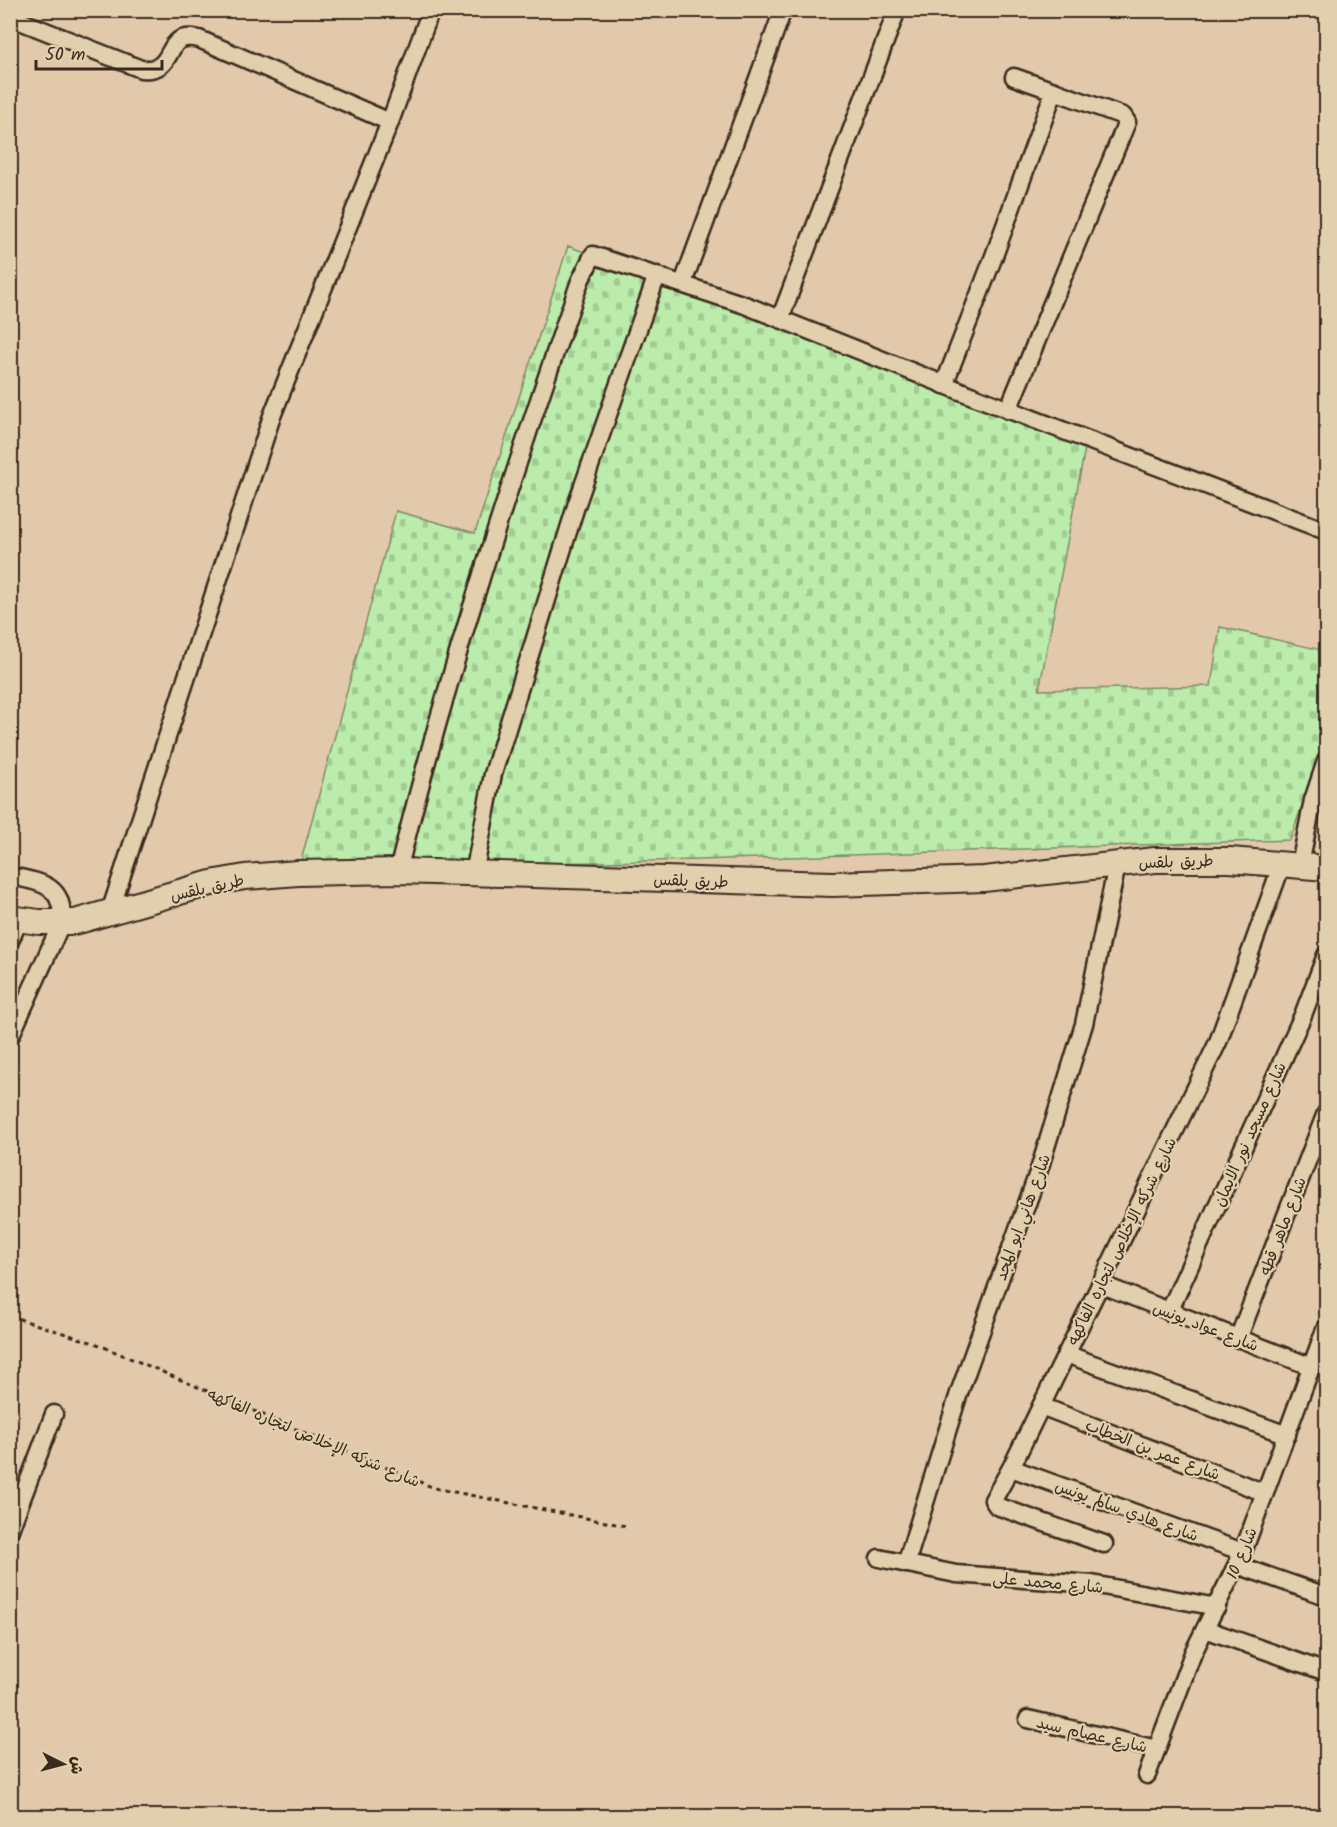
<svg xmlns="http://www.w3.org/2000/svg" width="1337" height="1827" viewBox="0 0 1337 1827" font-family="Kalam,'Playpen Sans Arabic',sans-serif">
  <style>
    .cemetery { fill: url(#cemetery-stones); stroke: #7b8b65; stroke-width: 1.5 }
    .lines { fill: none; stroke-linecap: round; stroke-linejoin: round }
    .minor-casing { stroke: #3b2a1e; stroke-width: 21 }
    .secondary-casing { stroke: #3b2a1e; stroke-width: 28 }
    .path { stroke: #3b2a1e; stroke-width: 3; stroke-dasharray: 4.5 4.5; stroke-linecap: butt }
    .minor { stroke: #e1cfad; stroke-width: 16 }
    .secondary { stroke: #e1cfad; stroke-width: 24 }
    .labels { text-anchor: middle; stroke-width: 4.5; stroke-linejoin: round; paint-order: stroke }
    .street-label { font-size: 16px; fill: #3b2a1e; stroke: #e1cfad }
  </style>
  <defs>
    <pattern id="cemetery-stones" width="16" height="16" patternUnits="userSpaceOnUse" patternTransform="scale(1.5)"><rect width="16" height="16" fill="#bbecac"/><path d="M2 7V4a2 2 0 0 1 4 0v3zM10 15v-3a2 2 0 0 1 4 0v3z" fill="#a2cb94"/></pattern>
  </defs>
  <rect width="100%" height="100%" fill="#e3c9ac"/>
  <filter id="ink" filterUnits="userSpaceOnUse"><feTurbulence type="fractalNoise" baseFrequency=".0167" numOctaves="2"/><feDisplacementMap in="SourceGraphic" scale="12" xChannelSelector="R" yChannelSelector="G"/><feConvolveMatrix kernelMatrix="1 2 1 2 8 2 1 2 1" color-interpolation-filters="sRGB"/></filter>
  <g filter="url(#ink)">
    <path class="cemetery" d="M 568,246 L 1087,438 L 1039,690 L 1211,686 L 1220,627 L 1326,651 L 1326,736 L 1290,840 L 700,860 L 299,868 L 396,511 L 475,533 Z"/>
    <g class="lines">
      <g class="minor-casing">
        <g id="minor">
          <path d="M 10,17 L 141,69 C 180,73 160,30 199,39 L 390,122"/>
          <path d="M 683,283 L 783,10"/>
          <path d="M 780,319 L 897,10"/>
          <path d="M 944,385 L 994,256 L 1054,91 L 1014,77"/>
          <path d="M 1008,410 L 1127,122 L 1123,116 L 1054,91"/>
          <path d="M 1300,865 L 1313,800 L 1326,761"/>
          <path d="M 398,871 C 448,671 512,475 580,281 L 593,255 L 745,305 L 978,398 L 1326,531"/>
          <path d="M 474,874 L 493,774 L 576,506 L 657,275"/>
          <path d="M 10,876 C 41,882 66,885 61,924 L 10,1037"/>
          <path d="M 110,912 L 272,416 L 390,122 L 431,10"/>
          <path d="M 10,941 L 19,920"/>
          <path d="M 1100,1284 L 1312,1367"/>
          <path d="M 1169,1312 L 1303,1015 L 1326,955"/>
          <path d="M 1238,1339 L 1326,1113"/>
          <path d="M 1066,1354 L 1287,1435"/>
          <path d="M 1041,1406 L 1265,1493"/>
          <path d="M 1011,1468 L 1243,1552"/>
          <path d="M 10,1530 L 54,1414"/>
          <path d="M 1104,1544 L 997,1506 L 993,1500 L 1011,1468 L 1218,1042 L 1282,864"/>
          <path d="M 879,1558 L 956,1574 L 1092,1584 L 1217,1607"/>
          <path d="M 906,1564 L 959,1393 L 1039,1170 L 1084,1024 L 1117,865"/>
          <path d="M 1237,1565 L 1326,1596"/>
          <path d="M 1205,1629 L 1326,1672"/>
          <path d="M 1028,1719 L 1157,1749"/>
          <path d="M 1147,1775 L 1193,1653 L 1243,1552 L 1326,1327"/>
        </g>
      </g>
      <g class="secondary-casing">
        <path id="secondary" d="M 10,918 L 39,922 L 75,922 L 211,883 L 245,877 L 298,873 L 398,871 L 833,884 L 984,879 L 1155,860 L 1230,860 L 1326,868"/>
      </g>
      <path class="path" d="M 10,1316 L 97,1344 L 434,1488 L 626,1526"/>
      <use href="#minor" class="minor"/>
      <use href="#secondary" class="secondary"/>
    </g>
  </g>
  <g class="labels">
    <g class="street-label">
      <text transform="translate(1176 861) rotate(-2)" y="6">طريق بلقس</text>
      <text transform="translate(691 880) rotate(2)" y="6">طريق بلقس</text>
      <text transform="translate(207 887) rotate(-13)" y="6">طريق بلقس</text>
      <text transform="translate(1249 1134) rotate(-66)" y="6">شارع مسجد نور الايمان</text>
      <text transform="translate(1022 1217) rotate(-70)" y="6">شارع هاني ابو المجد</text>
      <text transform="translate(1282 1226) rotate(-69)" y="6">شارع ماهر قطه</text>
      <text transform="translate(1121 1241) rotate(-64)" y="6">شارع شركه الإخلاص لتجاره الفاكهه</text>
      <text transform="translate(1206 1326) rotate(21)" y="6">شارع عواد يونس</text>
      <text transform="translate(314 1437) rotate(23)" y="6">شارع شركه الإخلاص لتجاره الفاكهه</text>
      <text transform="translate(1153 1449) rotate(21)" y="6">شارع عمر بن الخطاب</text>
      <text transform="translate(1127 1510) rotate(20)" y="6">شارع هادي سالم يونس</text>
      <text transform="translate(1241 1553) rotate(-67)" y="6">شارع 10</text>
      <text transform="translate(1048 1582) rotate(5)" y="6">شارع محمد على</text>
      <text transform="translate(1092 1734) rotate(13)" y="6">شارع عصام سيد</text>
    </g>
  </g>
  <rect width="1337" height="1827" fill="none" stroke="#e1cfad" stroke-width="36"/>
  <rect x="18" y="18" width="1301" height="1791" fill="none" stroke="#3b2a1e" stroke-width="2" filter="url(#ink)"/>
  <g transform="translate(63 1764) rotate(96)" stroke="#e1cfad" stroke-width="4.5" paint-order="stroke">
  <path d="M0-4.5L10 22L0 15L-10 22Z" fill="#3b2a1e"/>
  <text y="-9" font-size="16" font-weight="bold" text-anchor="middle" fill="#3b2a1e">ش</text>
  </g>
  <path d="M36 60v9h126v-9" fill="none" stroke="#3b2a1e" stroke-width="3"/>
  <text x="45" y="60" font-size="18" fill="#3b2a1e" stroke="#e1cfad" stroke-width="4.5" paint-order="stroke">50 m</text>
</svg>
